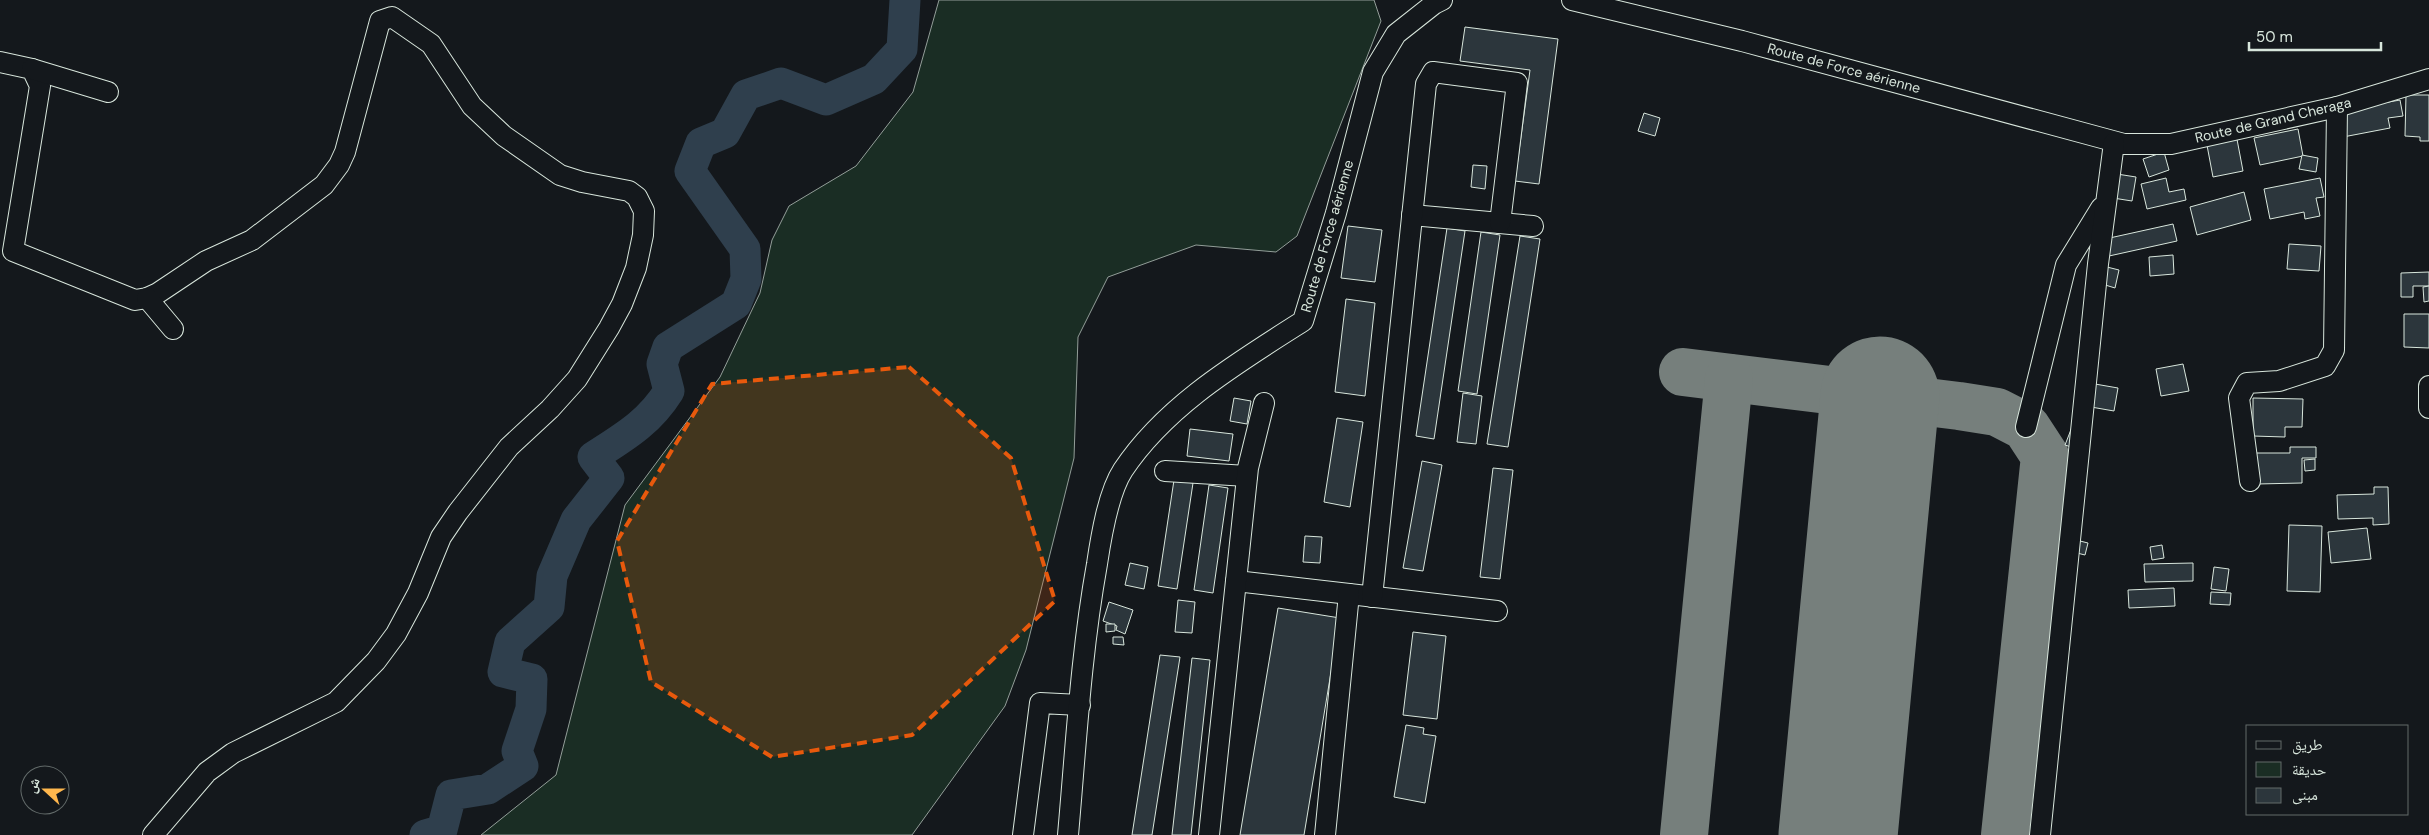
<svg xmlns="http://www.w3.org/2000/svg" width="2429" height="835" viewBox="0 0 2429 835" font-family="'DM Sans','Noto Naskh Arabic',sans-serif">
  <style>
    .green { fill: #1a2d24; stroke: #939e99 }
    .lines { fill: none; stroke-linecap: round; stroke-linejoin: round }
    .river { stroke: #2f3f4d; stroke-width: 31 }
    .taxiway { stroke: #767f7c; stroke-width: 48 }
    .runway { stroke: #767f7c; stroke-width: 119 }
    .building { fill: #2c363c; stroke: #d8e6dc }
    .minor-casing { stroke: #d8e6dc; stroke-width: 22 }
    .minor { stroke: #14181c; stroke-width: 20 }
    .marked { fill: #e8590c; fill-opacity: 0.2; stroke: #e8590c; stroke-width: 4; stroke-dasharray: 10 6; stroke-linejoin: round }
    .labels { text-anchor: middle; stroke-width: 4; stroke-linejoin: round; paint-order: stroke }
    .street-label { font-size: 14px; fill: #d8e6dc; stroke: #14181c }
  </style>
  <rect width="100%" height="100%" fill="#14181c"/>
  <path class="green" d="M 939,0 L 1374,0 L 1381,21 L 1297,236 L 1276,252 L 1196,245 L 1108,277 L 1078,337 L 1074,458 L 1026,650 L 1005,706 L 912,835 L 481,835 L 556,775 L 625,505 L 720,377 L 760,293 L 772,240 L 789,206 L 856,166 L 913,92 Z"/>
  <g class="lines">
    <path class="river" d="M 425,835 L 442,830 L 451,795 L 488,789 L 523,766 L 517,751 L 531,709 L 532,679 L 503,672 L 510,642 L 549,607 L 552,576 L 576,520 L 609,478 L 593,457 C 624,437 649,423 669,391 L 662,364 L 668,347 L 736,304 L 746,279 L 745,249 L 690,171 L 701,143 L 725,133 L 746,95 L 781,83 L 826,100 L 874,79 L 902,49 L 905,0"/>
    <g class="taxiway">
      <path d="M 1683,372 L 1959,406 L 1997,412 L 2026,427 L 2045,456 L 2005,835"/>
      <path d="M 1684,835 L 1729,378"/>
    </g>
    <path class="runway" d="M 1838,835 L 1880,396"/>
  </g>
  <g class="building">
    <path d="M 1465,27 L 1558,39 L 1539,184 L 1515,181 L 1530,70 L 1460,61 Z"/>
    <path d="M 2406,95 L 2429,95 L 2429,141 L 2420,141 L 2420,137 L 2405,136 Z"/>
    <path d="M 2400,100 L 2403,116 L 2388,118 L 2390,128 L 2343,137 L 2338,111 Z"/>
    <path d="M 1644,113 L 1660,118 L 1655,136 L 1638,131 Z"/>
    <path d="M 2298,129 L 2303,156 L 2260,165 L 2254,138 Z"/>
    <path d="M 2236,134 L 2243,171 L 2213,177 L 2206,140 Z"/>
    <path d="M 2164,152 L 2169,170 L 2149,177 L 2143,159 Z"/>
    <path d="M 2302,155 L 2318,158 L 2316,172 L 2299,169 Z"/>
    <path d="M 1473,165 L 1487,166 L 1485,189 L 1471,187 Z"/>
    <path d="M 2117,174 L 2136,177 L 2132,201 L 2113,198 Z"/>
    <path d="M 2166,178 L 2169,192 L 2184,189 L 2186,200 L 2147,209 L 2141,184 Z"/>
    <path d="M 2320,178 L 2324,197 L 2316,198 L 2320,216 L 2305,219 L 2304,212 L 2270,219 L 2264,189 Z"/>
    <path d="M 2244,192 L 2251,220 L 2197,235 L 2190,207 Z"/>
    <path d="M 2173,224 L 2177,241 L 2109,256 L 2105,239 Z"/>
    <path d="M 1348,226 L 1382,230 L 1375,282 L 1341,278 Z"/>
    <path d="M 1447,228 L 1465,231 L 1434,439 L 1416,436 Z"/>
    <path d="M 1481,232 L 1500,235 L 1477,394 L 1458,391 Z"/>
    <path d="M 1520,236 L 1540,239 L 1508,447 L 1487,444 Z"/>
    <path d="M 2289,244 L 2321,246 L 2319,271 L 2287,269 Z"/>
    <path d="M 2173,255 L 2174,274 L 2150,276 L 2149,257 Z"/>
    <path d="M 2107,267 L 2119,270 L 2115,288 L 2102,284 Z"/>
    <path d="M 2429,272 L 2429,286 L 2413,286 L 2413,297 L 2401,297 L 2401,273 Z"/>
    <path d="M 2429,286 L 2429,301 L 2424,302 L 2423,287 Z"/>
    <path d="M 1346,299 L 1375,303 L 1365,396 L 1335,392 Z"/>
    <path d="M 2404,314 L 2429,314 L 2429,348 L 2404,347 Z"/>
    <path d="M 2183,364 L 2189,391 L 2161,396 L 2156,369 Z"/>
    <path d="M 2095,384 L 2118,388 L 2114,411 L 2091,407 Z"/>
    <path d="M 1463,393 L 1482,396 L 1476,444 L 1457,442 Z"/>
    <path d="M 1234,398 L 1251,401 L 1247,424 L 1230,421 Z"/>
    <path d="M 2253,398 L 2303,399 L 2302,427 L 2285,427 L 2285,437 L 2253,436 Z"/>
    <path d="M 1337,418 L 1363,422 L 1350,507 L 1324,502 Z"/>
    <path d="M 2072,427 L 2077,449 L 2065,445 Z"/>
    <path d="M 1190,429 L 1233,434 L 1229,461 L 1187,456 Z"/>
    <path d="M 2290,447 L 2316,447 L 2316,458 L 2302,458 L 2302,483 L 2257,484 L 2256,453 L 2290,453 Z"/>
    <path d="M 2315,459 L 2315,470 L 2305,471 L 2304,460 Z"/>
    <path d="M 1422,461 L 1442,465 L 1423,571 L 1403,568 Z"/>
    <path d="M 1493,468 L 1513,470 L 1500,579 L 1480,577 Z"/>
    <path d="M 1174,480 L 1193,483 L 1177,589 L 1158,586 Z"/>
    <path d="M 1209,485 L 1228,488 L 1213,593 L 1194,590 Z"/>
    <path d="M 2374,487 L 2388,487 L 2389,524 L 2373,525 L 2373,518 L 2338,519 L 2337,495 L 2374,494 Z"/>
    <path d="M 2289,525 L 2322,526 L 2320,592 L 2287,591 Z"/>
    <path d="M 2367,528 L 2371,559 L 2331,563 L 2328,532 Z"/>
    <path d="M 1305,536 L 1322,537 L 1320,563 L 1303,562 Z"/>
    <path d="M 2080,541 L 2088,543 L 2085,555 L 2077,553 Z"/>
    <path d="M 2162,545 L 2164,558 L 2152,560 L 2150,547 Z"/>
    <path d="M 1130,563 L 1148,567 L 1144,589 L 1125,585 Z"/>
    <path d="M 2193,563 L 2193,581 L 2145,582 L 2144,564 Z"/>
    <path d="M 2214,567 L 2229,569 L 2226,591 L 2211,589 Z"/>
    <path d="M 2174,588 L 2175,606 L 2129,608 L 2128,590 Z"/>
    <path d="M 2211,592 L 2231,593 L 2230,605 L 2210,604 Z"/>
    <path d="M 1178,600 L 1195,602 L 1192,633 L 1175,632 Z"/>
    <path d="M 1109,602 L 1133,610 L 1125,634 L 1116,630 L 1117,626 L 1103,621 Z"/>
    <path d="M 1278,608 L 1340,618 L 1304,835 L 1240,835 Z"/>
    <path d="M 1106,624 L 1115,624 L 1115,631 L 1106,632 Z"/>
    <path d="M 1413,632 L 1446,636 L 1437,719 L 1403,715 Z"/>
    <path d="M 1113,637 L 1123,637 L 1124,645 L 1113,644 Z"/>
    <path d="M 1160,655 L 1180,657 L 1152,835 L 1132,835 Z"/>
    <path d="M 1192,658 L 1210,660 L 1191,835 L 1172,835 Z"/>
    <path d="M 1406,725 L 1424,728 L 1423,734 L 1436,736 L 1425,803 L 1394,797 Z"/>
  </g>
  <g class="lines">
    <g class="minor-casing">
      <g id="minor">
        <path d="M 1572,0 L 1742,41 L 2124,144 L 2171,144 L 2337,107 L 2429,79"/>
        <path d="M 0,62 L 32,69 L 40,86 L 13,251 L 135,300 L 147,298 L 158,293 L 206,261 L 252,240 L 324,185 L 339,165 L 345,152 L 380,21 L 392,17 L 431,44 L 472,106 L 504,136 L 560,175 L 582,182 L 629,191 L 637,197 L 644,211 L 643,235 L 636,268 L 622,304 L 609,328 L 577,379 L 550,409 L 509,447 L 458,512 L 441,537 L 418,593 L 396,634 L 376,661 L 336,702 L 233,753 L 207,772 L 153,835"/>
        <path d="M 32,69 L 108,92"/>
        <path d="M 1412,215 L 1533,226"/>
        <path d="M 147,298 L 173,329"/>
        <path d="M 2429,386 L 2429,408"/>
        <path d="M 2026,427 L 2066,265 L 2101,208"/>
        <path d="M 1165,471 L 1247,476"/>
        <path d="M 2250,481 L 2239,398 L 2247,383 L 2279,381 L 2325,366 L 2334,350 L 2337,107"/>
        <path d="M 1236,581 L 1497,611"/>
        <path d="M 1372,597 L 1426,84 L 1433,72 L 1517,83 L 1500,223"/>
        <path d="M 1023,835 L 1040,703 L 1080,705"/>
        <path d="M 1068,835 C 1076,745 1081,653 1097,564 C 1101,537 1108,493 1123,470 C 1166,405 1239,362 1303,321 L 1336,213 L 1373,72 L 1396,34 L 1434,4 L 1442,0"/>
        <path d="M 1209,835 L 1248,468 L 1264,403"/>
        <path d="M 1325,835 L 1349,594"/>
        <path d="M 2040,835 L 2098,264 L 2114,143"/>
      </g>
    </g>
    <use href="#minor" class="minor"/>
  </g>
  <path class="marked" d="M 909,367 L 1011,458 L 1055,601 L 912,735 L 772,757 L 651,682 L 617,541 L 712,384 Z"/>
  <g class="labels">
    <g class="street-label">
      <text transform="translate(1844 68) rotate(15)" y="5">Route de Force aérienne</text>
      <text transform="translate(2273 120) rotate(-13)" y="5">Route de Grand Cheraga</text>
      <text transform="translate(1327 236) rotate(-74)" y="5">Route de Force aérienne</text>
    </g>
  </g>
  <rect x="2246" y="725" width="162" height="90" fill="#14181c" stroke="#626a69"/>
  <rect x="2256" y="741" width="25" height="8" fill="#14181c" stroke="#626a69"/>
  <text x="2292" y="750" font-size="15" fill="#d8e6dc">طريق</text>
  <rect x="2256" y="762" width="25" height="15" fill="#1a2d24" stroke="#626a69"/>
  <text x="2292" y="775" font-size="15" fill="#d8e6dc">حديقة</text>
  <rect x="2256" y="788" width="25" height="15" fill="#2c363c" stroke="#626a69"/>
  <text x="2292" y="800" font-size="15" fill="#d8e6dc">مبنى</text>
  <g transform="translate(45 790) rotate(291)"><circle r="24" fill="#14181c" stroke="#626a69"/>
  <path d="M0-4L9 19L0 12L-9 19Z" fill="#ffb74d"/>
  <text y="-8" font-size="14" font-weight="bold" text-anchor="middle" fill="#d8e6dc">ش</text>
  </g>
  <path d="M2249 42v8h132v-8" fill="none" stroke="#d8e6dc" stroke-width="2.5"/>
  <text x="2256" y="42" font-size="15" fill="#d8e6dc" stroke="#14181c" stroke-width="4" paint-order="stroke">50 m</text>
</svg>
